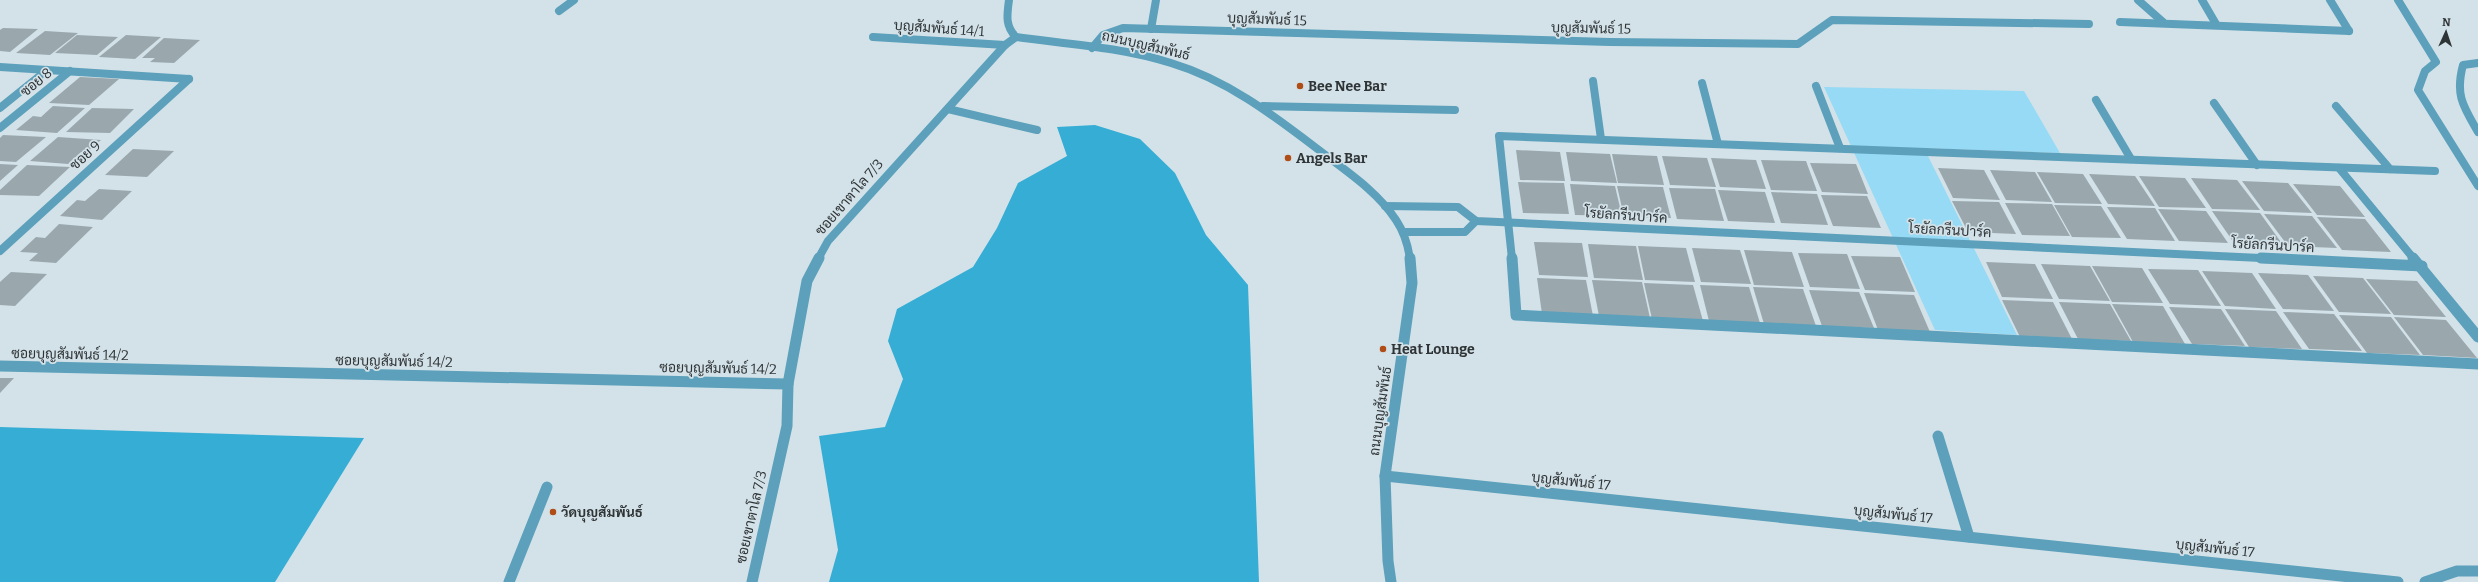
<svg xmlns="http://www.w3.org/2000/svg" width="2478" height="582" viewBox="0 0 2478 582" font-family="Bitter,Sarabun,serif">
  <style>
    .green { fill: #96daf5 }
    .forest { fill: #36add5 }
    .building { fill: #9aa8ae }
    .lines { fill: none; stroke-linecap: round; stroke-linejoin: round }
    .minor-far1 { stroke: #5ca0bb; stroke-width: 8 }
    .minor { stroke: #5ca0bb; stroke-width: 11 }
    .poi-dot { fill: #b04c15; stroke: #d3e2e8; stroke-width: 1.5 }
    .labels { text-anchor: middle; stroke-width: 3.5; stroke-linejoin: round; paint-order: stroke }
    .street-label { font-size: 14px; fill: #2f3437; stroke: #d3e2e8 }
    .poi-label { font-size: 14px; font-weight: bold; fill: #2f3437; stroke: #d3e2e8; text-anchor: start }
  </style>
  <rect width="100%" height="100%" fill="#d3e2e8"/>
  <path class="green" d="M 1824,87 L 2024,91 L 2060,153 L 1924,148 L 2017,335 L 1935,330 Z"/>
  <g class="forest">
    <path d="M 1095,125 L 1140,139 L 1175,173 L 1206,235 L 1248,285 L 1259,582 L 829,582 L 838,550 L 819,436 L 885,427 L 903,379 L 888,341 L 897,309 L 973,267 L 997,228 L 1018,183 L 1067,156 L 1057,127 Z"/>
    <path d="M 0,427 L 364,438 L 275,582 L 0,582 Z"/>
  </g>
  <g class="building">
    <path d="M 3,28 L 38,29 L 10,52 L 0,51 L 0,30 Z"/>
    <path d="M 45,31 L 78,33 L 50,55 L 16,53 Z"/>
    <path d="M 77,35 L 118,37 L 97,55 L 55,53 Z"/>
    <path d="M 126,35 L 161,37 L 135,59 L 99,57 Z"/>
    <path d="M 164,38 L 200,40 L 174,63 L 150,62 L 155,58 L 142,58 Z"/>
    <path d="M 80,77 L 119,79 L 89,105 L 49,103 Z"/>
    <path d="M 53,106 L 85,108 L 57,133 L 16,130 L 33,116 L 41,117 Z"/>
    <path d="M 92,108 L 134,109 L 110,133 L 66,132 Z"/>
    <path d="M 3,135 L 46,137 L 16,162 L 0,161 L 0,138 Z"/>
    <path d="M 58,137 L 101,140 L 86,153 L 81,152 L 68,164 L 30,161 Z"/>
    <path d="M 133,149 L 174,151 L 147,177 L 105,175 Z"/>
    <path d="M 1516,150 L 1560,152 L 1565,181 L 1520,180 Z"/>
    <path d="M 1566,152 L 1610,154 L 1617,183 L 1571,181 Z"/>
    <path d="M 1612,154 L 1657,156 L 1664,185 L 1618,183 Z"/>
    <path d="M 1662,156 L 1707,158 L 1716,187 L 1670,185 Z"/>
    <path d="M 1711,158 L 1756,160 L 1766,189 L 1720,187 Z"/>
    <path d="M 1761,160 L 1806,161 L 1817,191 L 1771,190 Z"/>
    <path d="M 1810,163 L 1856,164 L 1868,194 L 1822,192 Z"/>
    <path d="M 0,164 L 18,165 L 0,181 Z"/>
    <path d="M 27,165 L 70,167 L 39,196 L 0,195 L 0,190 Z"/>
    <path d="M 1938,168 L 1984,170 L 2000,200 L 1953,198 Z"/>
    <path d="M 1990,170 L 2035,172 L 2052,202 L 2006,200 Z"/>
    <path d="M 2037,172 L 2083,174 L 2102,204 L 2055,203 Z"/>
    <path d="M 2089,174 L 2135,176 L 2155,206 L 2108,204 Z"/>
    <path d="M 2139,176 L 2185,178 L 2206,208 L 2159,207 Z"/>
    <path d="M 2191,178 L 2237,180 L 2260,210 L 2212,209 Z"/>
    <path d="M 2242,181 L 2288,183 L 2312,213 L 2264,211 Z"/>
    <path d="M 1518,182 L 1564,183 L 1569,214 L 1523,213 Z"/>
    <path d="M 1570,184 L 1615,186 L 1622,216 L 1575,215 Z"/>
    <path d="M 2293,184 L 2340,186 L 2365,217 L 2317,215 Z"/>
    <path d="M 1617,186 L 1663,187 L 1671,218 L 1624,217 Z"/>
    <path d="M 1669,188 L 1715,189 L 1724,221 L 1677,219 Z"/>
    <path d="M 99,189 L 132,191 L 102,220 L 60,216 L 77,200 L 85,201 Z"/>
    <path d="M 1718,190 L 1765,192 L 1775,223 L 1728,221 Z"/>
    <path d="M 1771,192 L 1817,194 L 1828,225 L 1781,223 Z"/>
    <path d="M 1821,195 L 1867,196 L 1881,228 L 1833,226 Z"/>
    <path d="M 1952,201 L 1999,202 L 2016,234 L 1968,232 Z"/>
    <path d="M 2005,203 L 2052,204 L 2070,236 L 2022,235 Z"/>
    <path d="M 2054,205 L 2101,206 L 2121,238 L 2072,237 Z"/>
    <path d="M 2107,207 L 2155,208 L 2175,241 L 2127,239 Z"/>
    <path d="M 2158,209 L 2206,211 L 2228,243 L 2179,241 Z"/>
    <path d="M 2212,211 L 2260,213 L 2283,245 L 2234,243 Z"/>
    <path d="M 2264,214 L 2312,216 L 2337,248 L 2288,246 Z"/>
    <path d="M 2317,217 L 2365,219 L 2391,252 L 2342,250 Z"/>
    <path d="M 59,224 L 93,227 L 56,263 L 29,261 L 38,253 L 20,252 L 36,237 L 45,238 Z"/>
    <path d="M 1534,242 L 1582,243 L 1588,277 L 1539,275 Z"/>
    <path d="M 1588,244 L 1636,246 L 1643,280 L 1594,278 Z"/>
    <path d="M 1638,246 L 1686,248 L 1695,282 L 1645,280 Z"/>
    <path d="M 1692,248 L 1740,250 L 1751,284 L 1701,282 Z"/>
    <path d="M 1744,250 L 1792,252 L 1804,287 L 1754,285 Z"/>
    <path d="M 1798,253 L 1847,254 L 1860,289 L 1810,287 Z"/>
    <path d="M 1851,256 L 1900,257 L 1915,292 L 1865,290 Z"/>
    <path d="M 1986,262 L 2035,264 L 2053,299 L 2002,297 Z"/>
    <path d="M 2041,264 L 2090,266 L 2110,301 L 2059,299 Z"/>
    <path d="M 2092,266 L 2142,268 L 2163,303 L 2112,302 Z"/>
    <path d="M 2148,269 L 2198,270 L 2221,306 L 2170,304 Z"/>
    <path d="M 2202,271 L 2252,273 L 2276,309 L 2225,306 Z"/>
    <path d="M 11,272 L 47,274 L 15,306 L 0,305 L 0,282 Z"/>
    <path d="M 2258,273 L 2308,275 L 2334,311 L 2283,309 Z"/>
    <path d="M 2313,276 L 2363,278 L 2391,314 L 2339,312 Z"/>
    <path d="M 1537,278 L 1586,280 L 1593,316 L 1542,314 Z"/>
    <path d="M 2366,279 L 2417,281 L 2446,317 L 2394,315 Z"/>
    <path d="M 1592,280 L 1642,282 L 1650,318 L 1599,316 Z"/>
    <path d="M 1644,283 L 1693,285 L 1703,321 L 1652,319 Z"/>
    <path d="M 1700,285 L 1749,287 L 1760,323 L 1709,321 Z"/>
    <path d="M 1753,287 L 1803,289 L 1816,326 L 1764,324 Z"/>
    <path d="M 1809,290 L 1859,292 L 1874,328 L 1822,326 Z"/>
    <path d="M 1864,293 L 1914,295 L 1930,332 L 1878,330 Z"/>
    <path d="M 2002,300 L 2053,302 L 2072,339 L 2020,337 Z"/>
    <path d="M 2059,302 L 2110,304 L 2131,341 L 2078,339 Z"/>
    <path d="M 2112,304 L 2163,306 L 2185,344 L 2133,342 Z"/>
    <path d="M 2169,307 L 2221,309 L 2245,346 L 2192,344 Z"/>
    <path d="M 2225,309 L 2276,311 L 2302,349 L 2249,347 Z"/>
    <path d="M 2283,312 L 2334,314 L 2362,351 L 2309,349 Z"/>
    <path d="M 2339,315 L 2391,317 L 2420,355 L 2367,353 Z"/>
    <path d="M 2394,317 L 2446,320 L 2477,358 L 2423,355 Z"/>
    <path d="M 0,378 L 14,378 L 0,393 Z"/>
  </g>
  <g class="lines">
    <g class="minor-far1">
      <path d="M 1009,0 C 1007,15 1005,26 1016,37 C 1067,44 1121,47 1171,63 C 1231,81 1278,119 1328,157 C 1352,175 1379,194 1396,220 C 1404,232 1408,245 1410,259"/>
      <path d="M 2138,0 L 2163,22"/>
      <path d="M 2202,0 L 2216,24"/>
      <path d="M 2330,0 L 2349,31"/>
      <path d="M 2398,0 L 2436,62 L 2425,71 L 2418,90 L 2478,186"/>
      <path d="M 559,11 L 574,0"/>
      <path d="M 2120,22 L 2349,31"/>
      <path d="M 1151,29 L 1156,0"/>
      <path d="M 873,37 L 1005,45"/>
      <path d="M 1092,48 L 1103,35 L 1123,28 L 1610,42 L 1798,44 L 1832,20 L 2089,24"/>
      <path d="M 2478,63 L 2463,65 C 2455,95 2463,106 2478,132"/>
      <path d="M 0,67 L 189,79"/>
      <path d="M 1593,81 L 1601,139"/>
      <path d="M 1702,83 L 1718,144"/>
      <path d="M 1816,86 L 1840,148"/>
      <path d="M 2096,100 L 2131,159"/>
      <path d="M 2214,103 L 2257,165"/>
      <path d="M 1263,106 L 1455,110"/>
      <path d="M 2336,106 L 2390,169"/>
      <path d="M 0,108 L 47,70"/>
      <path d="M 948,109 L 1037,130"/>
      <path d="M 0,128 L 70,71"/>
      <path d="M 2339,168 L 2414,259"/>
      <path d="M 1385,206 L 1458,207 L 1476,221 L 2282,259"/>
      <path d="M 1404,232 L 1465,232 L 1476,221"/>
      <path d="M 0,251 L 189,79"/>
      <path d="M 818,259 L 828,241 L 1005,45 L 1016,37"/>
      <path d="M 1512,259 L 1499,136 L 2435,171"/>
    </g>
    <g class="minor">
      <path d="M 1512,258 L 1516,315 L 2478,364"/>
      <path d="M 2261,258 L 2422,266"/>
      <path d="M 2413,258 L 2478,337"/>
      <path d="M 0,366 L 788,384"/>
      <path d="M 1938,436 L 1969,537"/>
      <path d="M 1385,476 L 2398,582"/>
      <path d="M 509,582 L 547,487"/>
      <path d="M 752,582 L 787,426 L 788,384 L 807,281 L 819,258"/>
      <path d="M 1391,582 L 1388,561 L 1385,476 L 1412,283 L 1410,258"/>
      <path d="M 2425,582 L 2457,571 L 2478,571"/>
    </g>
  </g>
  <g class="poi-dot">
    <circle cx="1300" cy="86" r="4"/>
    <circle cx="1288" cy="158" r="4"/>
    <circle cx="1383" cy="349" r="4"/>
    <circle cx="553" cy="512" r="4"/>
  </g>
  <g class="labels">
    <g class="street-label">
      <text transform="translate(1267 19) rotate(2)" y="5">บุญสัมพันธ์ 15</text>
      <text transform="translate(939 28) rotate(4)" y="5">บุญสัมพันธ์ 14/1</text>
      <text transform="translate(1591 28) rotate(1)" y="5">บุญสัมพันธ์ 15</text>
      <text transform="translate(1146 45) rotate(13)" y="5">ถนนบุญสัมพันธ์</text>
      <text transform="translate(36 82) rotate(-39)" y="5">ซอย 8</text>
      <text transform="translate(85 155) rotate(-42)" y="5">ซอย 9</text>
      <text transform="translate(849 197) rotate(-49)" y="5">ซอยเขาตาโล 7/3</text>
      <text transform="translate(1626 215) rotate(4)" y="5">โรยัลกรีนปาร์ค</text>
      <text transform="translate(1950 230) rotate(3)" y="5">โรยัลกรีนปาร์ค</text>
      <text transform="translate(2273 245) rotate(3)" y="5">โรยัลกรีนปาร์ค</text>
      <text transform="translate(70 354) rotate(1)" y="5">ซอยบุญสัมพันธ์ 14/2</text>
      <text transform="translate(394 361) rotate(1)" y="5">ซอยบุญสัมพันธ์ 14/2</text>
      <text transform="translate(718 368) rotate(1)" y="5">ซอยบุญสัมพันธ์ 14/2</text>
      <text transform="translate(1380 411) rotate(-82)" y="5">ถนนบุญสัมพันธ์</text>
      <text transform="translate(1571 481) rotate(6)" y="5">บุญสัมพันธ์ 17</text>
      <text transform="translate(1893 514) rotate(6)" y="5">บุญสัมพันธ์ 17</text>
      <text transform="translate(751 517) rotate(-77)" y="5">ซอยเขาตาโล 7/3</text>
      <text transform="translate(2215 548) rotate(6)" y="5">บุญสัมพันธ์ 17</text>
    </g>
    <g class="poi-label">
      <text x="1308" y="91">Bee Nee Bar</text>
      <text x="1296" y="163">Angels Bar</text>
      <text x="1391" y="354">Heat Lounge</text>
      <text x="561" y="517">วัดบุญสัมพันธ์</text>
    </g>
  </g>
  <g transform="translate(2446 32) rotate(3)" stroke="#d3e2e8" stroke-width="3" paint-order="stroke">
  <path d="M0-3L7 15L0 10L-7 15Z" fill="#2f3437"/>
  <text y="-6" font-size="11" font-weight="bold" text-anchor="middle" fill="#2f3437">N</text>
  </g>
</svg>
